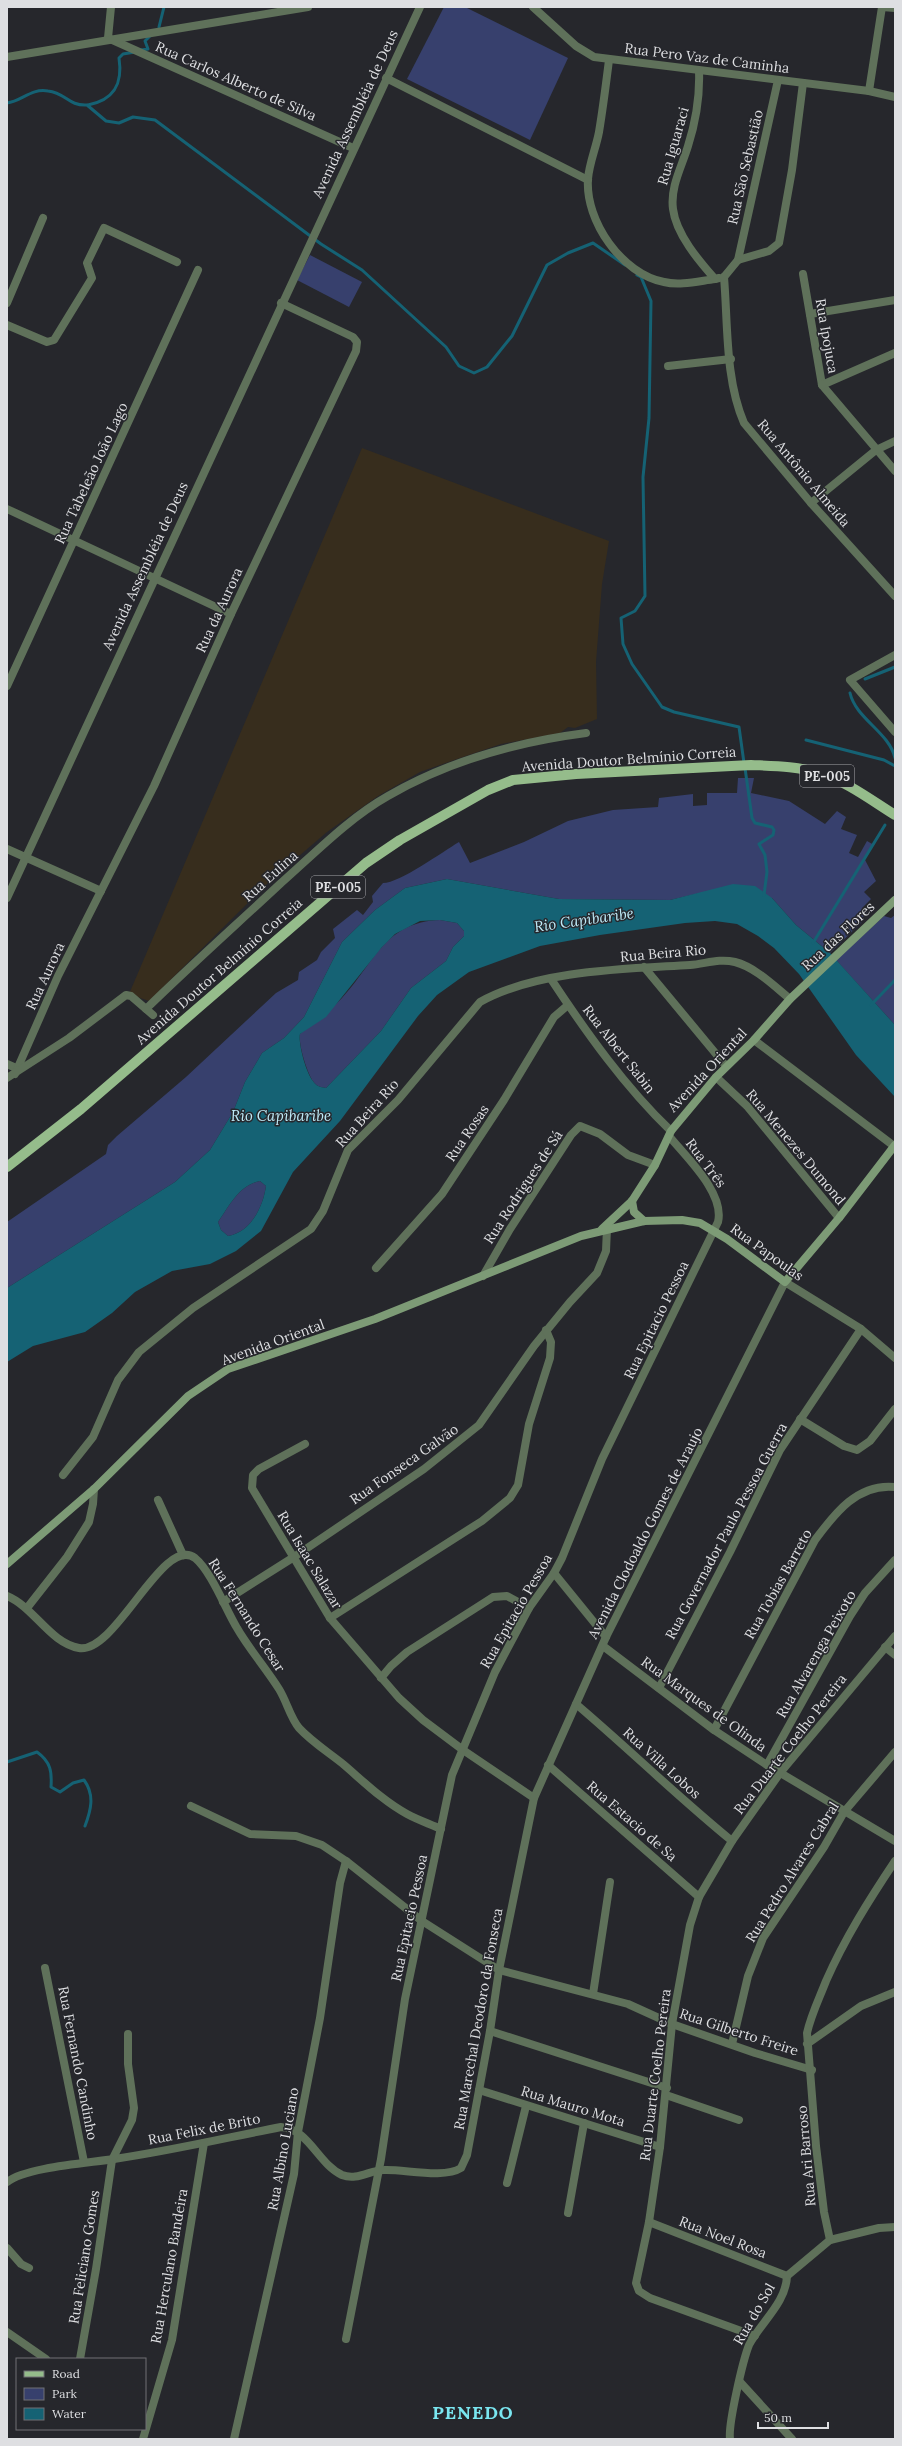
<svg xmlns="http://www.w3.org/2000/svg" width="902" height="2446" viewBox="0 0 902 2446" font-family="Lora,serif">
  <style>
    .commercial { fill: #372d1d }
    .green { fill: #37406d }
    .water { fill: #156274; fill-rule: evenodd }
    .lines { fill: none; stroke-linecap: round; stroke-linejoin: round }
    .stream { stroke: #156274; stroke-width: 3 }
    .street { stroke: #5f715a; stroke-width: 8 }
    .secondary { stroke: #7d9b76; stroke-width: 8 }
    .primary { stroke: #95bc8b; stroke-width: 10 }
    .labels { text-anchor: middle; stroke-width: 3; stroke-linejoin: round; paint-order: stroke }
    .shield { fill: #26272c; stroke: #a7a8ab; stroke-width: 1 }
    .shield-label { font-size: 13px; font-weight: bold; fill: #dedfe2 }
    .street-label { font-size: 14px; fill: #dedfe2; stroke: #26272c }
    .water-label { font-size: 15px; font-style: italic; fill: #bdeaf7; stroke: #26272c }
    .district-label { font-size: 18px; font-weight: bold; letter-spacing: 1px; fill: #7ae6f0; stroke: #26272c }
  </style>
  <rect width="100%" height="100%" fill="#26272c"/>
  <path class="commercial" d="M 362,448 L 609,541 L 602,584 L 596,662 L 597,719 L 575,728 L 568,727 L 560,733 L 501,744 L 454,760 L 420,772 L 378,796 L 327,832 L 271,880 L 149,1001 L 129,994 Z"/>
  <g class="green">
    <path d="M 444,7 L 465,7 L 568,58 L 530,140 L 407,79 Z"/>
    <path d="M 310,255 L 362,282 L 349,307 L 297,280 Z"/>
    <path d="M 738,778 L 754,778 L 751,793 L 789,801 L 825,824 L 837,811 L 846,817 L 841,829 L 857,835 L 849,853 L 858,857 L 867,841 L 874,845 L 864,858 L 876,881 L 864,892 L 871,899 L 862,908 L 867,912 L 862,918 L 864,920 L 830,953 L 796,925 L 772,898 L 700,893 L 670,900 L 559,899 L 447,879 L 405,888 L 375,910 L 342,942 L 304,1017 L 284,1038 L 262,1053 L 245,1082 L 233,1112 L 210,1150 L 175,1182 L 7,1288 L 7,1222 L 106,1154 L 108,1145 L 117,1136 L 186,1077 L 276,993 L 298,980 L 299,972 L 317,960 L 321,952 L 335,938 L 333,929 L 357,910 L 363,915 L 373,902 L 372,896 L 383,883 C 400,883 442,852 459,842 L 470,863 L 524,842 L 568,821 L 613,810 L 658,807 L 659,798 L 693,794 L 693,806 L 707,805 L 707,793 L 737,793 Z"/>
    <path d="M 895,915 L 895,1025 L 836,960 L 884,916 L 891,918 Z"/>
    <path d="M 440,920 L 457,923 L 464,931 L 464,936 L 453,947 L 446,961 L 411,988 L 381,1031 L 326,1088 C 320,1087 316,1086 313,1081 C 307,1073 298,1043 300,1034 C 313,1021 329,1012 342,998 C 374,964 384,922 440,920 Z"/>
    <path d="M 260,1181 L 266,1186 C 263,1207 251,1232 228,1236 L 221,1230 L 218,1222 C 230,1205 239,1185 260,1181 Z"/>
  </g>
  <path class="water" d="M 447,879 L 559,899 L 670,900 L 733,884 L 755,886 L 772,898 L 796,925 L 830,953 L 895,1025 L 895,1097 L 856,1055 L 799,974 L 774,948 L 758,936 L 737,924 L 715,921 L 685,923 L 600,935 L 540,946 L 469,972 L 437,995 L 418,1016 L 340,1121 L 293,1172 L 261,1231 L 236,1251 L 210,1264 L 172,1271 L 135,1292 L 112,1313 L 85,1332 L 33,1346 L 7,1362 L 7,1288 L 175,1182 L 210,1150 L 233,1112 L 245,1082 L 262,1053 L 284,1038 L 304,1017 L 342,942 L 375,910 L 405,888 ZM 440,920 L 457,923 L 464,931 L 464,936 L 453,947 L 446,961 L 411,988 L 381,1031 L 326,1088 C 320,1087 316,1086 313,1081 C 306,1073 298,1043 300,1034 L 326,1017 L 382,947 L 395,934 L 420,921 ZM 260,1181 L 266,1186 C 263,1207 251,1232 228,1236 L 221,1230 L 218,1222 C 230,1205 239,1185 260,1181 Z"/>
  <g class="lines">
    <g class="stream">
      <path d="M 159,27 L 164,7"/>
      <path d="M 141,50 L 148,49 L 145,41 L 151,35"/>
      <path d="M 7,103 C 22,101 31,88 48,91 C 66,93 68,106 87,105 L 106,121 L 119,123 L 133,117 L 155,120 L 321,244 L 362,270 L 446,347 L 459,366 L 474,373 L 487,367 L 512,336 L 547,265 L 568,253 L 593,243 L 625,265"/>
      <path d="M 88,105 C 114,100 123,84 119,58 L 123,54 L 135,52"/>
      <path d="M 637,275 L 641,277 L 651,301 L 649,418 L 643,477 L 645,596 L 635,611 L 621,618 L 623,644 L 632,664 L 662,707 L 674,712 L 739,727 L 744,763"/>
      <path d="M 865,679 L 895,667"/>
      <path d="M 850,693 C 856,719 889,732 895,758"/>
      <path d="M 806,740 L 884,760 L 895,766"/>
      <path d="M 745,768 L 752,818 L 755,823 L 772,827 L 774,830 L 773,835 L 759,844 L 765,855 L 767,872 L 764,895"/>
      <path d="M 813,943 L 885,825"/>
      <path d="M 871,1005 L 895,980"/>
      <path d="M 7,1762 L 37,1752 C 51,1762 52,1772 51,1787 L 60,1792 L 73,1783 L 84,1780 C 95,1795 91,1810 85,1826"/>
    </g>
    <g class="street">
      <path d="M 111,7 L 108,38 L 353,148"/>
      <path d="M 533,7 L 576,46 L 594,57 L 869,91 L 895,97"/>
      <path d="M 882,7 L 895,8"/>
      <path d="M 7,57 L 308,7"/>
      <path d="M 609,60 C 606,84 603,108 599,132 C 596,148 589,164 588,179 C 585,221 622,274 664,282 C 680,286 699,281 715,279"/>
      <path d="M 699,71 C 700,97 696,121 688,146 C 682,166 670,187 673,209 C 676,234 699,261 715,279 L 719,278"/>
      <path d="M 386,78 L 588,180"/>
      <path d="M 869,91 L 882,7"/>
      <path d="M 738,260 L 778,80"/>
      <path d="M 803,274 L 822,385 L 895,471"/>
      <path d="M 724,277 C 728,324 725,379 744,423 L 811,503 L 895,596"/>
      <path d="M 724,277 L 738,260 L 769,251 L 779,243 L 792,170 L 803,83"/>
      <path d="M 7,303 L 43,218"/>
      <path d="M 810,314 L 895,300"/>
      <path d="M 7,325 L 47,342 L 54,340 L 92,278 L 87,263 L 104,228 L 177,262"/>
      <path d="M 668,366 L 731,359"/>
      <path d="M 822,385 L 895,353"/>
      <path d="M 811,503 L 876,450 L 895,441"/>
      <path d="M 7,509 L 231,614"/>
      <path d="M 895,655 L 850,680 L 895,732"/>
      <path d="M 7,686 L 198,270"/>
      <path d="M 7,849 L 101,891"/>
      <path d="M 7,898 L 420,7"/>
      <path d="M 644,967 L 726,1066"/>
      <path d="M 551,979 C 586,1032 625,1087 671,1131"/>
      <path d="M 146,1009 C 190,966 236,925 281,883 C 315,853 349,818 388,796 C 450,760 516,742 586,733"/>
      <path d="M 754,1040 L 894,1146"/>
      <path d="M 7,1064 L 16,1068"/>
      <path d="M 15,1074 L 58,976 L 154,786 L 231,614 L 356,351 L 357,342 L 353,337 L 281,303"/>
      <path d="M 716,1077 L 747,1106 L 839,1218"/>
      <path d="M 7,1078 L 69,1038 L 126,995 L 131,996 L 153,1015"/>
      <path d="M 376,1268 L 442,1194 L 504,1100 L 554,1017 L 568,1005"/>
      <path d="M 483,1276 L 510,1229 L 571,1135 L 580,1126 L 600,1134 L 628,1155 L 655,1165"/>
      <path d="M 800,1419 L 844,1446 L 857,1450 L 870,1441 L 895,1409"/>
      <path d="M 305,1444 L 259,1469 L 253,1475 L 252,1488 L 330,1618 L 399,1698 L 423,1720 L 463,1750 L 534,1798"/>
      <path d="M 63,1475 L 93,1437 L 118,1380 L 139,1352 L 193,1308 L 311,1229 L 323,1211 L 348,1150 L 398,1100 L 480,1002 C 537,970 626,969 690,965 C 705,964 719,958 735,962 C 755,967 774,986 790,999"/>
      <path d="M 158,1500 L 183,1555"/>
      <path d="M 554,1573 L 606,1637"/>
      <path d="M 7,1596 C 34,1607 50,1643 79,1648 C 116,1654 163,1534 195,1558 C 211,1571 226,1610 237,1628 C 249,1649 266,1668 279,1689 C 287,1702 290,1717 299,1728 C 312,1742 328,1752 343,1764 C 363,1781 383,1801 407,1814 C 418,1820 430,1824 441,1829"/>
      <path d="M 223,1602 L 294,1557 L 424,1469 L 479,1425 L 534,1346 L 570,1302 L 597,1273 L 606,1251 L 607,1228"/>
      <path d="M 27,1608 L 67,1557 L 89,1522 L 93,1504 L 94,1489"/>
      <path d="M 330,1618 L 482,1521 L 510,1498 L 518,1485 L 529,1424 L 550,1358 L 551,1342 L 546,1330"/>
      <path d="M 603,1646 L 714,1730 L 767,1765 L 895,1841"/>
      <path d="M 885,1647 L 895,1655"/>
      <path d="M 381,1678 L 391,1666 L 407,1652 L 493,1597 L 507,1596 L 529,1608"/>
      <path d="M 659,1688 L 730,1552 L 780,1450 L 861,1329"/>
      <path d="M 576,1704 C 629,1749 678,1797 732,1841"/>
      <path d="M 714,1730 L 815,1540 C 835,1513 858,1483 895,1487"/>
      <path d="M 548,1765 L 699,1897"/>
      <path d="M 767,1765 L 850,1616 L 865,1593 L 895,1560"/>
      <path d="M 191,1806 L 250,1834 L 296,1836 L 322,1845 L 346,1861 L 422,1921 L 499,1970 L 628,2004 L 672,2024 L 755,2053 L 812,2070"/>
      <path d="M 45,1968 L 84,2162"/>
      <path d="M 593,1994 L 610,1882"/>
      <path d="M 490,2031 L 667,2088"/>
      <path d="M 732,2044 L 748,1976 L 763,1938 L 824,1847 L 844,1812 L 895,1752"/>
      <path d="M 807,2044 L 861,2006 L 895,1992"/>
      <path d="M 479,2090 L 660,2147"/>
      <path d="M 666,2095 L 739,2120"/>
      <path d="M 7,2182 C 26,2167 89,2163 114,2159 C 170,2151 225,2138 281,2127 C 309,2129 318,2164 342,2175 C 357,2181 370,2170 384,2170 C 404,2169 444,2179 461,2168 L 467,2155 L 490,2031 L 499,1970 L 534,1798 L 606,1637 L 785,1282 L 861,1329 L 895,1358"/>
      <path d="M 507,2183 L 526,2106"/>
      <path d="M 568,2213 L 584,2123"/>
      <path d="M 649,2222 L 787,2276"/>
      <path d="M 830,2240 L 824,2212 L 816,2146 L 807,2033 C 811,2015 819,1999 826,1981 C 845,1938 869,1900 895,1861"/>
      <path d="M 7,2248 L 21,2264 L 29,2268"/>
      <path d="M 7,2332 L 46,2359"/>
      <path d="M 755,2336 L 650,2298 L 639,2291 L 636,2283 L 649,2222 L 660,2147 L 672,2024 L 690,1925 L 699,1897 L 732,1841 L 780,1773 L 895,1636"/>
      <path d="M 346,2339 L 381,2159 L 405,1999 L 452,1775 L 495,1672 L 529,1608 L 554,1573 L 562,1558 L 602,1459 L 718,1222 C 725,1193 686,1157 669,1136"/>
      <path d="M 80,2359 L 96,2269 L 112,2160 L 132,2120 L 134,2108 L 128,2064 L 128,2034"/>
      <path d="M 740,2382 L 792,2439"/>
      <path d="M 143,2439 L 172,2340 L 204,2143"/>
      <path d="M 234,2439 L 294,2174 L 298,2132 L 320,2018 L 340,1883 L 346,1861"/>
      <path d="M 730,2439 C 728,2424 743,2360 749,2345 C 761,2322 786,2303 787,2276 L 830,2240 L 879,2228 L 895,2227"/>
    </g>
    <g class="secondary">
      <path d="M 632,1201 L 634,1212 L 644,1221"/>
      <path d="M 602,1229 L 632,1201 L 655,1165 L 671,1131 L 716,1077 L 754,1040 L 790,999 L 895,900"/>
      <path d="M 7,1564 L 94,1489 L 188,1396 L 228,1369 L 375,1319 L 581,1236 L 644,1221 L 682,1220 L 700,1223 L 727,1239 L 785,1282 L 839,1218 L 895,1145"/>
    </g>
    <path class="primary" d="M 7,1167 L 81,1109 L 366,863 L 400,840 L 488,790 L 513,780 L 576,774 L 751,765 C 773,766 797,766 819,773 C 846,781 871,800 895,815"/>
  </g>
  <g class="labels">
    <g class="shield">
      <rect x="800" y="765" width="54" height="22" rx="3"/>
      <rect x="311" y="876" width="54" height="22" rx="3"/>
    </g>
    <g class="shield-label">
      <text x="827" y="781">PE-005</text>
      <text x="338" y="892">PE-005</text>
    </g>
    <g class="street-label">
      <text transform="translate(707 58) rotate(7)" y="5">Rua Pero Vaz de Caminha</text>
      <text transform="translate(236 81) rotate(24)" y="5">Rua Carlos Alberto de Silva</text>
      <text transform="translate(355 114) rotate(-65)" y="5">Avenida Assembléia de Deus</text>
      <text transform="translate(673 146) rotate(-74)" y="5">Rua Iguaraci</text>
      <text transform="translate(745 167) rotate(-77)" y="5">Rua São Sebastião</text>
      <text transform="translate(827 336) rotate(80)" y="5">Rua Ipojuca</text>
      <text transform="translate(91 473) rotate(-65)" y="5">Rua Tabeleão João Lago</text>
      <text transform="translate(804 473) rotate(50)" y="5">Rua Antônio Almeida</text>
      <text transform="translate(145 566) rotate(-65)" y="5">Avenida Assembléia de Deus</text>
      <text transform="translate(219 610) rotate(-65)" y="5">Rua da Aurora</text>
      <text transform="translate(629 759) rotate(-4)" y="5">Avenida Doutor Belmínio Correia</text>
      <text transform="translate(270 876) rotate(-42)" y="5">Rua Eulina</text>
      <text transform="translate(838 936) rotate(-43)" y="5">Rua das Flores</text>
      <text transform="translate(663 953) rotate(-5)" y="5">Rua Beira Rio</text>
      <text transform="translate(219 971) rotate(-41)" y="5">Avenida Doutor Belmínio Correia</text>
      <text transform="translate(45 976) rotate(-65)" y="5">Rua Aurora</text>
      <text transform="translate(619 1049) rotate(52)" y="5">Rua Albert Sabin</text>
      <text transform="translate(707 1070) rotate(-47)" y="5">Avenida Oriental</text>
      <text transform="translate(367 1113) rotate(-48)" y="5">Rua Beira Rio</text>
      <text transform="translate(467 1133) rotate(-56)" y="5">Rua Rosas</text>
      <text transform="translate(796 1147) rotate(50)" y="5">Rua Menezes Dumond</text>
      <text transform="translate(706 1163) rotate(53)" y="5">Rua Três</text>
      <text transform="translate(523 1187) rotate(-57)" y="5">Rua Rodrigues de Sá</text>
      <text transform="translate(767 1252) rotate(36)" y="5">Rua Papoulas</text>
      <text transform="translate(656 1320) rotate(-64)" y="5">Rua Epitacio Pessoa</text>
      <text transform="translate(273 1342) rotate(-20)" y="5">Avenida Oriental</text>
      <text transform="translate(404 1464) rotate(-35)" y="5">Rua Fonseca Galvão</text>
      <text transform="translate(726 1531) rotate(-62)" y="5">Rua Governador Paulo Pessoa Guerra</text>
      <text transform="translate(645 1533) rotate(-63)" y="5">Avenida Clodoaldo Gomes de Araujo</text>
      <text transform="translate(310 1560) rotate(59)" y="5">Rua Isaac Salazar</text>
      <text transform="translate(778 1584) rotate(-61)" y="5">Rua Tobias Barreto</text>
      <text transform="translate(516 1611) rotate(-60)" y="5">Rua Epitacio Pessoa</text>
      <text transform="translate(247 1615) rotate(58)" y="5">Rua Fernando Cesar</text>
      <text transform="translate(816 1654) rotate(-60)" y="5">Rua Alvarenga Peixoto</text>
      <text transform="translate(704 1704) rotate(36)" y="5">Rua Marques de Olinda</text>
      <text transform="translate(790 1744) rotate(-52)" y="5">Rua Duarte Coelho Pereira</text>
      <text transform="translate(662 1763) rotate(42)" y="5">Rua Villa Lobos</text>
      <text transform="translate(632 1821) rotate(41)" y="5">Rua Estacio de Sa</text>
      <text transform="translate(792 1872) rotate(-58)" y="5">Rua Pedro Alvares Cabral</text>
      <text transform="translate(409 1918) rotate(-78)" y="5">Rua Epitacio Pessoa</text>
      <text transform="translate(478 2019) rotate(-80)" y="5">Rua Marechal Deodoro da Fonseca</text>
      <text transform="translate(739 2032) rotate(18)" y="5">Rua Gilberto Freire</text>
      <text transform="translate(78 2063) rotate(79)" y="5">Rua Fernando Candinho</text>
      <text transform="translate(655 2075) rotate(-83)" y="5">Rua Duarte Coelho Pereira</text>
      <text transform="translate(573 2106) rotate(17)" y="5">Rua Mauro Mota</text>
      <text transform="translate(204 2129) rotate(-11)" y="5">Rua Felix de Brito</text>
      <text transform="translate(283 2149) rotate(-80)" y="5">Rua Albino Luciano</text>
      <text transform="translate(806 2156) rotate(-95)" y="5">Rua Ari Barroso</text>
      <text transform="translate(723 2237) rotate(21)" y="5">Rua Noel Rosa</text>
      <text transform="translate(84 2257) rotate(-81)" y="5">Rua Feliciano Gomes</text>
      <text transform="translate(169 2266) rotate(-80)" y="5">Rua Herculano Bandeira</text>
      <text transform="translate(754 2314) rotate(-60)" y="5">Rua do Sol</text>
    </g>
    <g class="water-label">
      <text transform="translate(584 920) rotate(-8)" y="5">Rio Capibaribe</text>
      <text x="281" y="1121">Rio Capibaribe</text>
    </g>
    <g class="district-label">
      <text x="473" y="2419">PENEDO</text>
    </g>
  </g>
  <rect width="902" height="2446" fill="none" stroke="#dedfe2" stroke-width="16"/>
  <rect x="16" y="2358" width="130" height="72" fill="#26272c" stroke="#707175"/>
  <rect x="24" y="2371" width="20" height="6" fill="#95bc8b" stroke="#707175"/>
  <text x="52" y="2378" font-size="12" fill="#dedfe2">Road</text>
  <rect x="24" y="2388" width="20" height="12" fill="#37406d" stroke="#707175"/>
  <text x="52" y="2398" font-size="12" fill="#dedfe2">Park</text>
  <rect x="24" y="2408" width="20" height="12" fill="#156274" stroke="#707175"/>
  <text x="52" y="2418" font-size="12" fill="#dedfe2">Water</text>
  <path d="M758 2422v6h70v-6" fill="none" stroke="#dedfe2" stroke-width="2"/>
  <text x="764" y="2422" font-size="12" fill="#dedfe2" stroke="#26272c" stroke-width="3" paint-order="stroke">50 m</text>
</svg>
